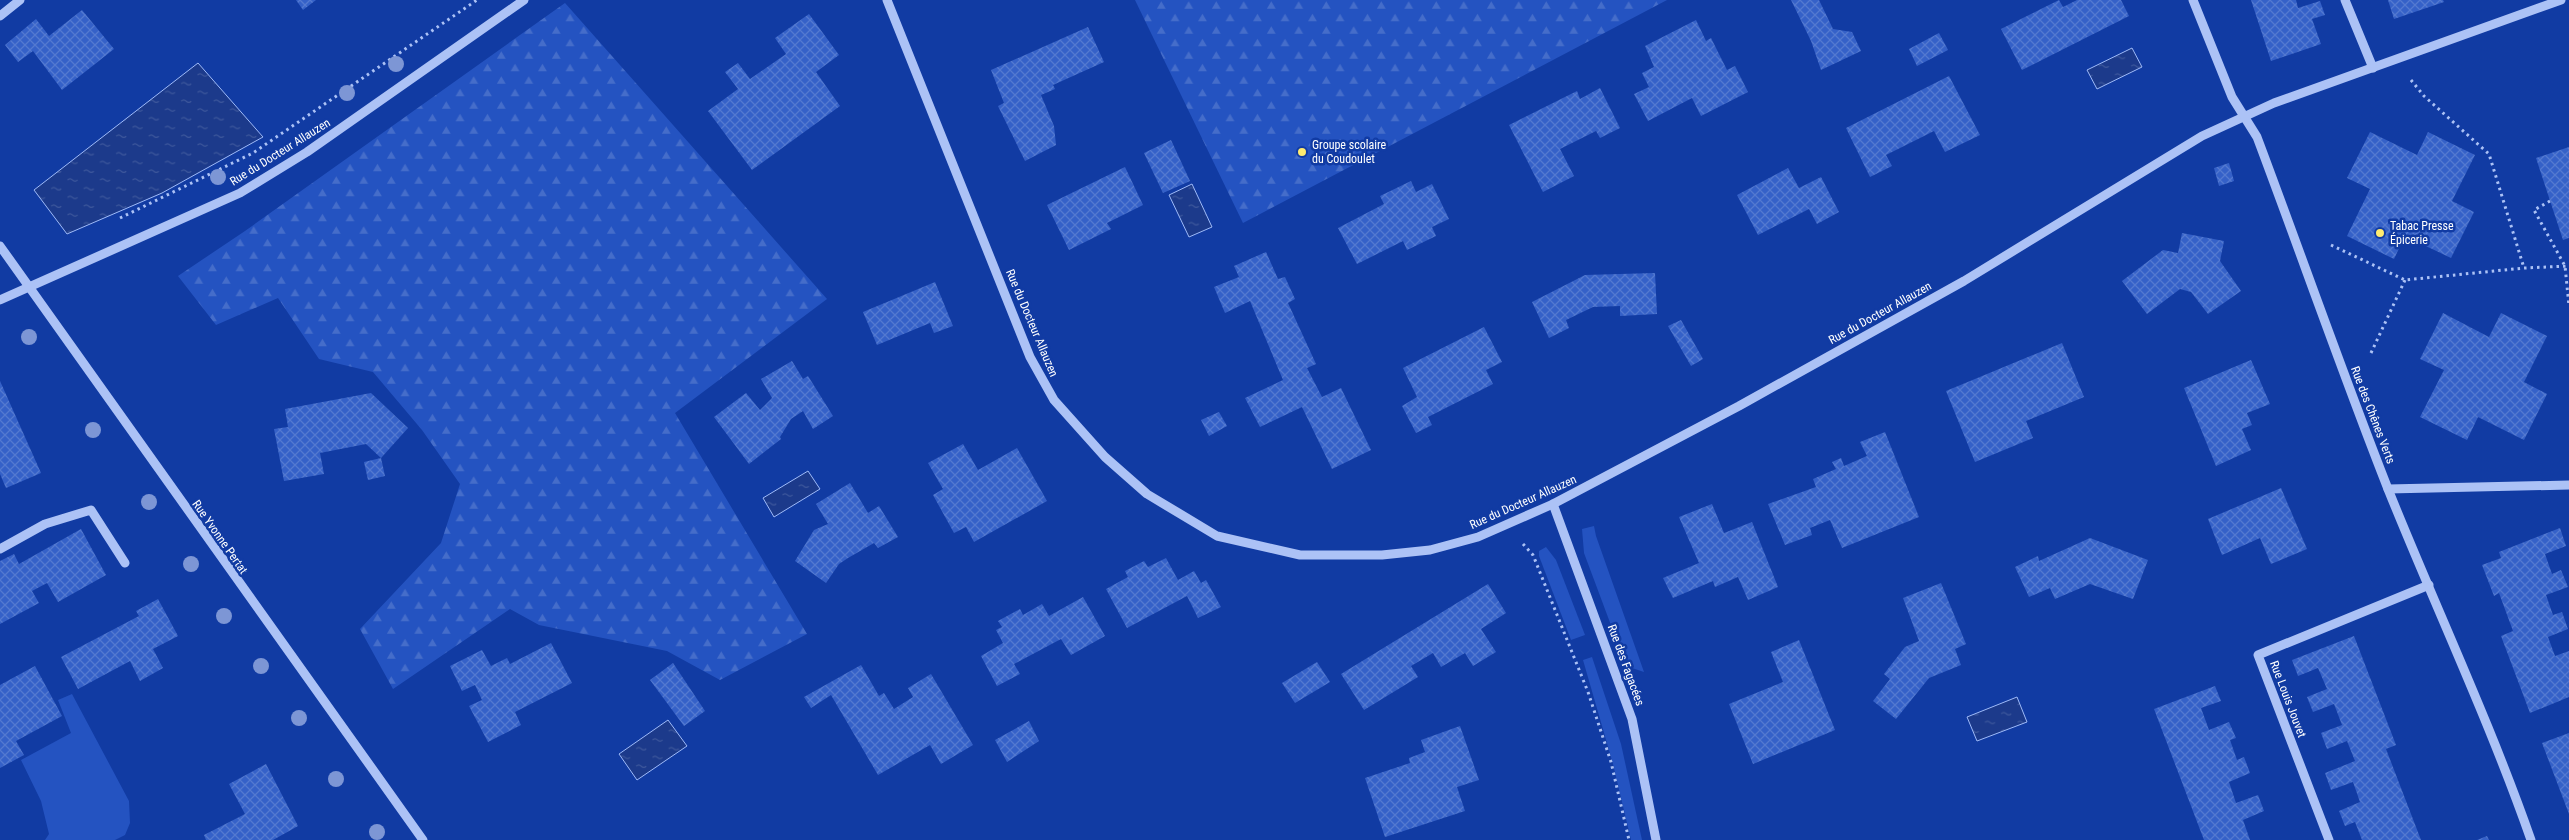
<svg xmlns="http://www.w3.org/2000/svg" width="2569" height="840" viewBox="0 0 2569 840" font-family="'Roboto Condensed',sans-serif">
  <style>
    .grass { fill: #2453c1 }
    .forest { fill: url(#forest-firs) }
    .water { fill: url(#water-ripples); stroke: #9ebaf9 }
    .building { fill: url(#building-cross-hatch) }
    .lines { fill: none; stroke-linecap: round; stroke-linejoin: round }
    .path { stroke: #acc2f6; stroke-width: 3; stroke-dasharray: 2.5 4; stroke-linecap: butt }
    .minor { stroke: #acc2f6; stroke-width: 9 }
    .tree { fill: #7d96d5 }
    .poi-dot { fill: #ffeb70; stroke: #113ba3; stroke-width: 2 }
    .labels { text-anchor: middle; stroke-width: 5; stroke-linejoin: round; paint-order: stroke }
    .poi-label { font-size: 12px; fill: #fff; stroke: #113ba3; text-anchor: start }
    .street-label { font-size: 12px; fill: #fff; stroke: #113ba3 }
  </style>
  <defs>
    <pattern id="forest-firs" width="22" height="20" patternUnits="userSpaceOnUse" patternTransform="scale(1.25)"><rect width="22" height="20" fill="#2453c1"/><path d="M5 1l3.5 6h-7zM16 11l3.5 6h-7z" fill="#456dca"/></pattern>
    <pattern id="water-ripples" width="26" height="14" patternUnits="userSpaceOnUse" patternTransform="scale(1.25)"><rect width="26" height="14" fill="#1c3a8b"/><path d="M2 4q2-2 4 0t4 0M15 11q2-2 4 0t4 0" fill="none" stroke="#3e589c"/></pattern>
    <pattern id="building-cross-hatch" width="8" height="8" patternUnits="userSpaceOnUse" patternTransform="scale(1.25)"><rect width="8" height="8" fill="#3561c8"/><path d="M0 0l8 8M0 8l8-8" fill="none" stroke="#5379d0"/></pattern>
  </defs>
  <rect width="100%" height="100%" fill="#113ba3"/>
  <g class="grass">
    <path d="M 1594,526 L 1596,536 L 1644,672 L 1629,667 L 1624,660 L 1584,553 L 1582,529 Z"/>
    <path d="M 1546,547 L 1556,560 L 1585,635 L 1571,640 L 1539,556 L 1539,551 Z"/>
    <path d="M 1592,657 L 1621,744 L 1642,840 L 1631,840 L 1613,764 L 1583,660 Z"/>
    <path d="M 72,694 L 129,801 L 130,823 L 125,835 L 115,840 L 45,840 L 49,834 L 41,801 L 21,760 L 71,733 L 58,700 Z"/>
  </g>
  <g class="forest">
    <path d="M 1135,0 L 1667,0 L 1243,223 Z"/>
    <path d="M 565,3 L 827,299 L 675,413 L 807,634 L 720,680 L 667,651 L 539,625 L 510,609 L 393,689 L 360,629 L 441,543 L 460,484 L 422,430 L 373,372 L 319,359 L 278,298 L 216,325 L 178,276 L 245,231 Z"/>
  </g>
  <g class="water">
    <path d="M 2132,48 L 2142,67 L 2097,89 L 2087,70 Z"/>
    <path d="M 198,63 L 263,137 L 162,193 L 67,234 L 34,190 Z"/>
    <path d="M 1192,184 L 1212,227 L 1189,237 L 1169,195 Z"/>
    <path d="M 808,471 L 820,489 L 774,517 L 763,498 Z"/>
    <path d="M 2017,697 L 2027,722 L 1977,741 L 1967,717 Z"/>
    <path d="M 668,720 L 687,746 L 637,780 L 619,754 Z"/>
  </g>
  <g class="building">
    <path d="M 296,0 L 316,0 L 303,10 Z"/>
    <path d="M 1791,0 L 1819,0 L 1833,29 L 1852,32 L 1861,51 L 1821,70 L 1811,41 Z"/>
    <path d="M 2059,0 L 2063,7 L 2077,0 L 2121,0 L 2129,16 L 2022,70 L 2001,29 Z"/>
    <path d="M 2251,0 L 2296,0 L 2298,8 L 2320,1 L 2325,15 L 2312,19 L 2321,44 L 2271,61 Z"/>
    <path d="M 2388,0 L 2443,0 L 2444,2 L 2394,19 Z"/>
    <path d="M 82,10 L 114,49 L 62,90 L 33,51 L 18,62 L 5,45 L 36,19 L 49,36 Z"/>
    <path d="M 809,14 L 839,55 L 816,72 L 840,106 L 752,170 L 708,111 L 738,89 L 725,72 L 738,63 L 750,79 L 786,54 L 775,38 Z"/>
    <path d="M 1696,20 L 1706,41 L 1711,38 L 1727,70 L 1735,66 L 1748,92 L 1701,116 L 1692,98 L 1648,121 L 1634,94 L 1649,87 L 1642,73 L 1654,67 L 1645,46 Z"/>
    <path d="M 1088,27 L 1104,62 L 1053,85 L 1055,89 L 1041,95 L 1054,126 L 1056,145 L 1025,161 L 998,106 L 1004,103 L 991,70 Z"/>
    <path d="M 1939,33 L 1948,50 L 1917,66 L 1909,49 Z"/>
    <path d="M 1949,76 L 1980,135 L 1945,152 L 1934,131 L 1886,155 L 1892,166 L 1870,177 L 1846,128 Z"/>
    <path d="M 1600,88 L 1620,128 L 1600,138 L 1596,131 L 1560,149 L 1574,176 L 1543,192 L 1509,125 L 1577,91 L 1580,99 Z"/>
    <path d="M 2370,132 L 2417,155 L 2428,132 L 2475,155 L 2452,201 L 2474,212 L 2451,258 L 2405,236 L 2394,259 L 2347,236 L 2370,189 L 2347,178 Z"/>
    <path d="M 1171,140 L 1190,181 L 1163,193 L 1144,153 Z"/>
    <path d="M 2569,147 L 2569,238 L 2563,240 L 2536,158 Z"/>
    <path d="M 2229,163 L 2234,181 L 2219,186 L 2214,168 Z"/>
    <path d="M 1125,167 L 1143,205 L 1107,223 L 1111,229 L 1069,250 L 1047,205 Z"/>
    <path d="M 1788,168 L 1799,188 L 1821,177 L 1839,212 L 1817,224 L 1809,209 L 1758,235 L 1737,195 Z"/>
    <path d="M 1411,181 L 1416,192 L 1432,184 L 1449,219 L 1432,227 L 1436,236 L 1407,250 L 1403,241 L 1357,264 L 1338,228 L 1384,204 L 1380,196 Z"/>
    <path d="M 2182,233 L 2224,241 L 2220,261 L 2241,291 L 2208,314 L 2191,292 L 2180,289 L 2147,314 L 2122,281 L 2163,250 L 2178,253 Z"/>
    <path d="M 1266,252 L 1278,279 L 1285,277 L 1295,299 L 1288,303 L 1316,364 L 1307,368 L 1322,397 L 1341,388 L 1371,450 L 1332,469 L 1302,407 L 1260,427 L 1245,398 L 1283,380 L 1250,301 L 1225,313 L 1214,287 L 1239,277 L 1234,266 Z"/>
    <path d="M 1655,273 L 1657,314 L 1620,316 L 1620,306 L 1593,307 L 1566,320 L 1569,328 L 1549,338 L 1532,302 L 1585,275 Z"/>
    <path d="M 935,282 L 953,326 L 934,333 L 930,323 L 877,345 L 863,312 Z"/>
    <path d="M 2443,313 L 2489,337 L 2501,313 L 2547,336 L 2524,382 L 2547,394 L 2524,440 L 2478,417 L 2467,440 L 2420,417 L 2444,370 L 2420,359 Z"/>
    <path d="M 1681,320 L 1703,359 L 1691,366 L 1668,326 Z"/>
    <path d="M 1484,327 L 1502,362 L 1486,370 L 1493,384 L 1428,417 L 1432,425 L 1416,433 L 1402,406 L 1417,397 L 1403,368 Z"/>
    <path d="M 2062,343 L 2084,397 L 2026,421 L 2033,438 L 1975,462 L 1946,391 Z"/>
    <path d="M 2251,360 L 2270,404 L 2247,413 L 2252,425 L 2242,429 L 2251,450 L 2216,466 L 2184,388 Z"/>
    <path d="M 792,361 L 803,379 L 808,376 L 833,416 L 813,429 L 803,411 L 791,419 L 780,437 L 781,439 L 749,464 L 714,417 L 746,393 L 760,410 L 772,398 L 761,379 Z"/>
    <path d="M 0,381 L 41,473 L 6,488 L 0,474 Z"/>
    <path d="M 371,393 L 408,428 L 381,458 L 366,444 L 320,453 L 324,474 L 284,481 L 274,429 L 288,427 L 285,409 Z"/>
    <path d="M 1219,412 L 1227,426 L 1209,436 L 1201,420 Z"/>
    <path d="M 1885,432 L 1919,517 L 1842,548 L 1830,520 L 1810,528 L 1812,535 L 1785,545 L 1768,504 L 1816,487 L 1813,479 L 1836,469 L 1832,462 L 1841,458 L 1844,466 L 1867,456 L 1860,442 Z"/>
    <path d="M 963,444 L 978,470 L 1017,448 L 1047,501 L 974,542 L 966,527 L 954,533 L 933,495 L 943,489 L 928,463 Z"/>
    <path d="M 381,458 L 385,476 L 368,480 L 364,462 Z"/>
    <path d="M 850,483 L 868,513 L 879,506 L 898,537 L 878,548 L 874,543 L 848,558 L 839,564 L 826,583 L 795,561 L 814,530 L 828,524 L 816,504 Z"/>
    <path d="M 2281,488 L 2307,549 L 2271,564 L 2260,538 L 2222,555 L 2208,519 Z"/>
    <path d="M 1712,504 L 1724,533 L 1752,522 L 1778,587 L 1748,600 L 1738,577 L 1715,587 L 1713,581 L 1673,598 L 1663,578 L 1699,563 L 1679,517 Z"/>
    <path d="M 2560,528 L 2566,546 L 2545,554 L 2552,574 L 2561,570 L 2568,587 L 2546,595 L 2553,615 L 2562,612 L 2568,629 L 2548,637 L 2555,656 L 2569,651 L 2569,697 L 2530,713 L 2501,636 L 2513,631 L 2499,593 L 2494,596 L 2482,565 L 2501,558 L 2499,552 Z"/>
    <path d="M 81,529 L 106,575 L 58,602 L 47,583 L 32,591 L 39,603 L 0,624 L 0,561 L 14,554 L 19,564 Z"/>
    <path d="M 2090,538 L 2148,560 L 2133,599 L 2090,584 L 2055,599 L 2050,588 L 2029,597 L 2015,567 L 2038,556 L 2039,561 Z"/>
    <path d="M 1166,558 L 1178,580 L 1194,571 L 1201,583 L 1206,580 L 1221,607 L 1198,618 L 1187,596 L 1127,628 L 1106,589 L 1128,577 L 1125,571 L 1144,561 L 1148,567 Z"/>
    <path d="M 1941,583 L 1966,644 L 1955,649 L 1961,665 L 1929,678 L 1896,719 L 1873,701 L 1890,679 L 1884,674 L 1905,647 L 1919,641 L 1903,598 Z"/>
    <path d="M 1488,584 L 1506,613 L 1481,629 L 1496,652 L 1473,666 L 1465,653 L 1441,667 L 1433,653 L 1411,666 L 1418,677 L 1364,710 L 1341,674 Z"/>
    <path d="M 1083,597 L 1105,636 L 1071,655 L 1061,639 L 1014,664 L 1020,674 L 997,686 L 981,656 L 1003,643 L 996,630 L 1002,627 L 998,621 L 1020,609 L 1023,615 L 1042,604 L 1049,616 Z"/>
    <path d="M 158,599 L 178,636 L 153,649 L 163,668 L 140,681 L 130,661 L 78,689 L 61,657 L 139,616 L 136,611 Z"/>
    <path d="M 2354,636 L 2396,745 L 2386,749 L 2421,840 L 2362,840 L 2355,822 L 2345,826 L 2339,811 L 2360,802 L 2353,782 L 2331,790 L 2325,773 L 2355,761 L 2347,741 L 2327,749 L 2321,733 L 2342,725 L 2334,704 L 2313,712 L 2307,697 L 2327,689 L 2318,668 L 2298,676 L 2292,660 Z"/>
    <path d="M 1799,640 L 1835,730 L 1753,764 L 1729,704 L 1783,682 L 1771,652 Z"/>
    <path d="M 551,643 L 572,683 L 515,712 L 521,725 L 488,742 L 469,706 L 482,700 L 475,685 L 462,691 L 450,666 L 482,650 L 491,666 L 507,658 L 510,664 Z"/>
    <path d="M 1317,662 L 1330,682 L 1295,703 L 1282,683 Z"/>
    <path d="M 673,663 L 705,711 L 684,726 L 650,680 Z"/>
    <path d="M 861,665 L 879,696 L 884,693 L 894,709 L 913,697 L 908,688 L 931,674 L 973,745 L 941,764 L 930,745 L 878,775 L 831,695 L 811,708 L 804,697 Z"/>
    <path d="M 35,666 L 62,716 L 16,741 L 24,755 L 0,768 L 0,685 Z"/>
    <path d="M 2215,686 L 2221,701 L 2201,708 L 2209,730 L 2229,722 L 2236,738 L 2230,740 L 2237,760 L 2244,757 L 2250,773 L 2229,782 L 2236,803 L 2258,795 L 2264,811 L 2243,820 L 2250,840 L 2204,840 L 2154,709 Z"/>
    <path d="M 1029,721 L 1039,741 L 1007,762 L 995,740 Z"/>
    <path d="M 1460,726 L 1479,780 L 1457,787 L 1465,811 L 1385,837 L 1365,778 L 1410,763 L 1409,758 L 1425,752 L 1421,740 Z"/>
    <path d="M 2569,733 L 2569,814 L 2542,743 Z"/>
    <path d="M 266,764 L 298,826 L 273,840 L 206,840 L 204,835 L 245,814 L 229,784 Z"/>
    <path d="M 2487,836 L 2489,840 L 2477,840 Z"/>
  </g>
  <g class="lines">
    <g class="path">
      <path d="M 2411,80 L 2424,96 L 2489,154 L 2524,268"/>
      <path d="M 2550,201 L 2534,210 L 2565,266 L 2569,306"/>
      <path d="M 120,218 L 253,153 L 477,0"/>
      <path d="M 2331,245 L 2405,280 L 2524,268 L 2569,266"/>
      <path d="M 2371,353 L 2405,280"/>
      <path d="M 1523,544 L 1533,555 L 1588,692 L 1611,762 L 1629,840"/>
    </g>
    <g class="minor">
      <path d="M 887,0 L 1030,357 L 1054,400 L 1105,457 L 1147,494 L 1217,536 L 1300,555 L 1382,555 L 1430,550 L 1478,537 L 1553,504 L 1739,406 L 1964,281 L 2202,136 L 2274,103 L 2561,0"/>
      <path d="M 2193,0 L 2232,97 L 2257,137 C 2301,254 2342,372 2388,489 C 2435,606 2489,720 2531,840"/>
      <path d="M 2345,0 L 2373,68"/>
      <path d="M 0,16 L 20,0"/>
      <path d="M 0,246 L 423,840"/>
      <path d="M 0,300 L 240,193 L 307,152 L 524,0"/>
      <path d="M 2388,489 L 2569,485"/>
      <path d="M 1553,504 L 1632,719 L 1656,840"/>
      <path d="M 0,549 L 45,524 L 91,510 L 125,563"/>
      <path d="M 2329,840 L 2258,655 L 2429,585"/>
    </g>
  </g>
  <g class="tree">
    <circle cx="396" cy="64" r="8"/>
    <circle cx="347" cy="93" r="8"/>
    <circle cx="218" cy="177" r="8"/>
    <circle cx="29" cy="337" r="8"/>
    <circle cx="93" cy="430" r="8"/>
    <circle cx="149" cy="502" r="8"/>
    <circle cx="191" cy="564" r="8"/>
    <circle cx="224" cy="616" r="8"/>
    <circle cx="261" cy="666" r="8"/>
    <circle cx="299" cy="718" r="8"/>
    <circle cx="336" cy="779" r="8"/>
    <circle cx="377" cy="832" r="8"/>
  </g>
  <g class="poi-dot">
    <circle cx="1302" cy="152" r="5"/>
    <circle cx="2380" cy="233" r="5"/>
  </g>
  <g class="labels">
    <g class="poi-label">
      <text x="1312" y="149">Groupe scolaire<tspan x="1312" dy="14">du Coudoulet</tspan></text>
      <text x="2390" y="230">Tabac Presse<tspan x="2390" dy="14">Épicerie</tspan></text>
    </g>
    <g class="street-label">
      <text transform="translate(280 152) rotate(-32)" y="4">Rue du Docteur Allauzen</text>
      <text transform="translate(1880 313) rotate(-29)" y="4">Rue du Docteur Allauzen</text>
      <text transform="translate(1032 323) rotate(67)" y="4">Rue du Docteur Allauzen</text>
      <text transform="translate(2373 415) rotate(69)" y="4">Rue des Chênes Verts</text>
      <text transform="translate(1523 502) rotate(-24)" y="4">Rue du Docteur Allauzen</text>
      <text transform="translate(220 537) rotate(55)" y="4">Rue Yvonne Pertat</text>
      <text transform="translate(1626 665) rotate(70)" y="4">Rue des Fagacées</text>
      <text transform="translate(2288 699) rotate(69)" y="4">Rue Louis Jouvet</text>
    </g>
  </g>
</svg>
